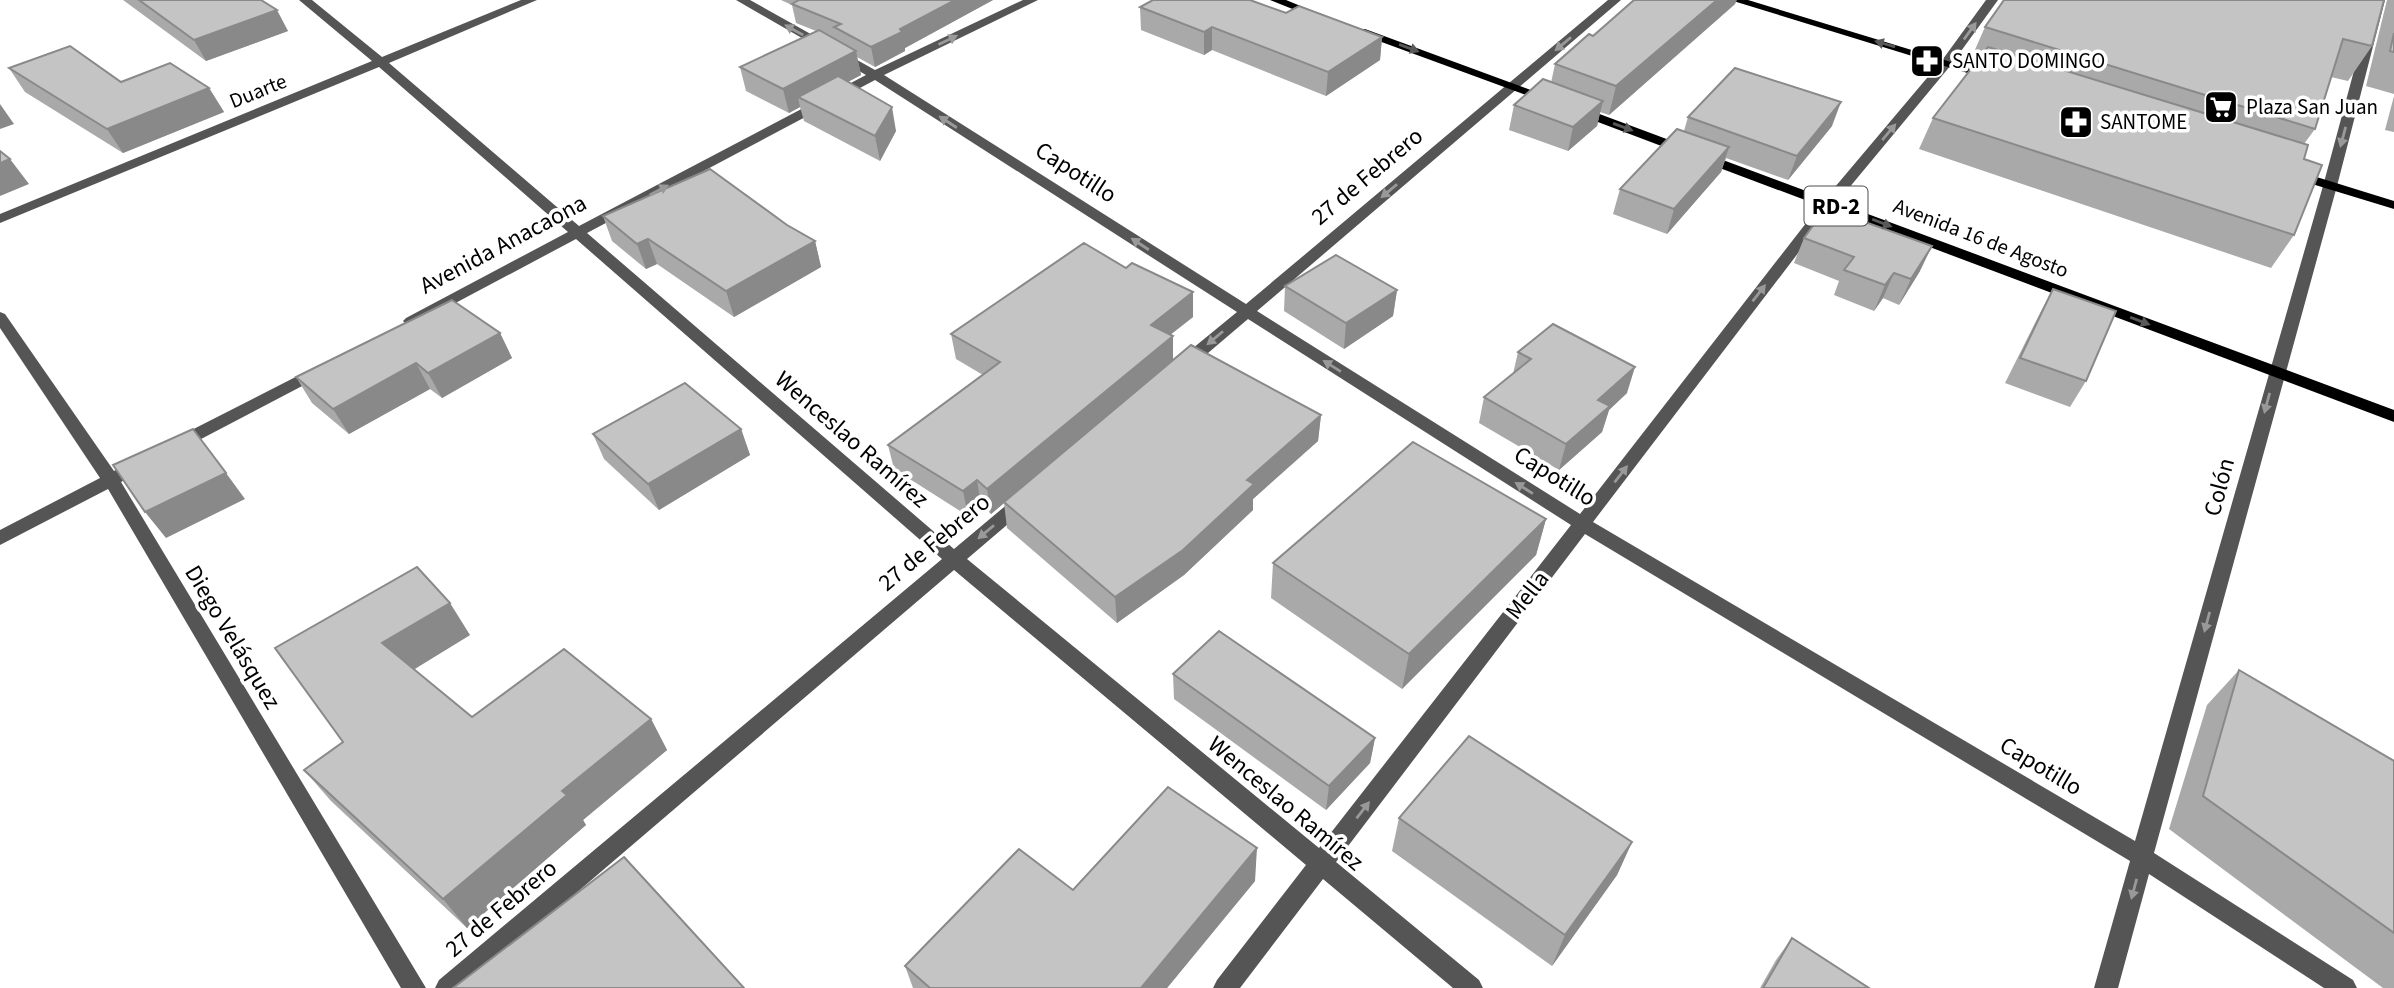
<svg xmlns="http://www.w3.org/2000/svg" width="2394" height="988" viewBox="0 0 2394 988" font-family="'Source Sans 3',sans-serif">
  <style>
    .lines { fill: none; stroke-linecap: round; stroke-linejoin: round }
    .minor { fill: #555; fill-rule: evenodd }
    .major { fill: #000; fill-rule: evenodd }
    .wall { fill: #a9a9a9 }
    .shaded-wall { fill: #898989 }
    .building { fill: #c4c4c4; stroke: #898989; stroke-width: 2 }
    .oneway { fill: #999 }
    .oneway2 { fill: #595959 }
    .labels { text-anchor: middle; stroke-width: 7; stroke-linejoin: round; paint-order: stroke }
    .far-poi-label { font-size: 21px; fill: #000; stroke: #fff; text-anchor: start }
    .far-street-label { font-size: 21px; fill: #000; stroke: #fff }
    .shield { fill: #fff; stroke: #4c4c4c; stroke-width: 2 }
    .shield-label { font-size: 23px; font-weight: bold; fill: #000 }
    .street-label { font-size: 24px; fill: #000; stroke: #fff }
  </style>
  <rect width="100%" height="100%" fill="#fff"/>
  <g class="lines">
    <g class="minor">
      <path d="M 299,0 L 312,0 L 382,57 L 521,0 L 537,0 L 389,63 L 579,226 L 866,75 L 736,0 L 750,0 L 875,70 L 1023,0 L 1038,0 L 884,75 L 1246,304 L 1608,0 L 1621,0 L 1257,311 L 1580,514 L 1824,200 L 1943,59 L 1986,0 L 1998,0 L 1951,65 L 1834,206 L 1593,522 L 2135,841 L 2323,186 L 2373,0 L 2385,0 L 2337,186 L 2154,853 L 2353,980 L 2357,988 L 2324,988 L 2149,874 L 2118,988 L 2094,988 L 2130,861 L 1585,534 L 1336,862 L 1479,980 L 1483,988 L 1453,988 L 1323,879 L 1240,988 L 1213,988 L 1217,980 L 1306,865 L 954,570 L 465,988 L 435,988 L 439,980 L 942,559 L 576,239 L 416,324 L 406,324 L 403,321 L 406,318 L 568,232 L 379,67 L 0,223 L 0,214 L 372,61 ZM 875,80 L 1237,312 L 1176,362 L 1174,366 L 1176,370 L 1188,370 L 1248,319 L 1571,525 L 1319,848 L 967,559 L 1028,507 L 1031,502 L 1028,497 L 1016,497 L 954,549 L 587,233 Z"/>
      <path d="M 0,312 L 5,314 L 114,471 L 133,461 L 145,461 L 148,465 L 145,469 L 121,482 L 426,988 L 401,988 L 108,489 L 0,545 L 0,530 L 100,478 L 0,328 Z"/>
      <path d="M 319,365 L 325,366 L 327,370 L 325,374 L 182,449 L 176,451 L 168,445 L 170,441 Z"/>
    </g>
    <g class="major">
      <path d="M 1270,0 L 1286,0 L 1325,16 L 1315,18 Z"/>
      <path d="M 1730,0 L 1748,0 L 1997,76 L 1987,79 Z"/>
      <path d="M 1357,29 L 1365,29 L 1555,99 L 1553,102 L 1545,102 L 1357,33 Z"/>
      <path d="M 1578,106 L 2394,410 L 2394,422 L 1574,113 L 1572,110 Z"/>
      <path d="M 2294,170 L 2394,201 L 2394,209 L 2289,177 L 2289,171 Z"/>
    </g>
  </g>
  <g class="wall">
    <path d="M 123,0 L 261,0 L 288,31 L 206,61 Z"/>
    <path d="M 781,0 L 993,0 L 905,48 L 905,51 L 875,67 L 857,57 L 861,75 L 848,82 L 896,131 L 880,161 L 804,121 L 800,107 L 789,113 L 746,91 L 740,67 L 816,31 L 796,23 L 792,5 Z"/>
    <path d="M 2384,0 L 2372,46 L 2348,81 L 2331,77 L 2315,129 L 2304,144 L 2304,159 L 2294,235 L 2271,268 L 1919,149 L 1933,118 L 1975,63 L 1970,61 L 1985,27 Z"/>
    <path d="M 2387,0 L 2394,0 L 2394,94 L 2366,86 Z"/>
    <path d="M 1735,4 L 1609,115 L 1600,112 L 1597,126 L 1568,151 L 1509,130 L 1514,105 L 1551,83 L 1555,64 Z"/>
    <path d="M 1140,7 L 1286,13 L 1382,37 L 1380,60 L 1326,96 L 1212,50 L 1204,55 L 1141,30 Z"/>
    <path d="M 9,68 L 121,82 L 209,88 L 224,112 L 123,153 L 25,92 Z"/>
    <path d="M 2394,96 L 2394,132 L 2385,130 Z"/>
    <path d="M 1688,117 L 1832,126 L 1788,180 L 1726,158 L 1721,172 L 1667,234 L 1613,214 L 1620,189 L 1684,131 Z"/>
    <path d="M 603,216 L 787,225 L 815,241 L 821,267 L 734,317 L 657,264 L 646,269 L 612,241 Z"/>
    <path d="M 1804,238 L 1920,271 L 1899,305 L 1883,298 L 1874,311 L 1834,295 L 1839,281 L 1794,263 Z"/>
    <path d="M 1126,268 L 1193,292 L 1193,317 L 1170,335 L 1173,360 L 1321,415 L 1318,441 L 1253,499 L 1253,510 L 1184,575 L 1117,623 L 1007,528 L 1004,503 L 991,514 L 981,505 L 968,516 L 894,469 L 888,445 L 983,375 L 956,359 L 951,334 Z"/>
    <path d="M 1285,286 L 1397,290 L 1393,316 L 1344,349 L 1284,311 Z"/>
    <path d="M 2053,289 L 2086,381 L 2070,407 L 2005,383 L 2039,315 Z"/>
    <path d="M 500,333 L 512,358 L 442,398 L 430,389 L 349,434 L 312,403 L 296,377 Z"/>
    <path d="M 1518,352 L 1627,393 L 1609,410 L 1602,432 L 1559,470 L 1479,423 L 1484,397 L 1513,374 Z"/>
    <path d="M 741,429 L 750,455 L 659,510 L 604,459 L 593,434 Z"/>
    <path d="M 1546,519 L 1536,555 L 1402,689 L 1271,598 L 1273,563 Z"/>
    <path d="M 470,635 L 414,669 L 472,717 L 651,719 L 667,750 L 583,820 L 586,825 L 467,928 L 331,801 L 304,770 L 343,742 L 275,648 Z"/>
    <path d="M 2239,670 L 2394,761 L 2394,988 L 2383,988 L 2169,829 L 2207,705 Z"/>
    <path d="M 1173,674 L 1375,738 L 1370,763 L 1326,810 L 1174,699 Z"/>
    <path d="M 1399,818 L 1632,842 L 1617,875 L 1552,966 L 1392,851 Z"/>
    <path d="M 1255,881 L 1167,988 L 913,988 L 905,966 L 1073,890 Z"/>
    <path d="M 1792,938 L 1869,988 L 1760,988 L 1776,960 Z"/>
  </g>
  <g class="shaded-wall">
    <path d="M 955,0 L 993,0 L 905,48 L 905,51 L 875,67 L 871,47 L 900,29 Z"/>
    <path d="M 1717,0 L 1737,0 L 1735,4 L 1609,115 L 1616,86 Z"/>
    <path d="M 277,10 L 288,31 L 206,61 L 194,40 Z"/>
    <path d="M 1212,27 L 1212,50 L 1204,55 L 1204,32 Z"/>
    <path d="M 1382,37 L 1380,60 L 1326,96 L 1328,72 Z"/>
    <path d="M 856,51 L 861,75 L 809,102 L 798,97 L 800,107 L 789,113 L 783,89 Z"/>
    <path d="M 209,88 L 224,112 L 123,153 L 107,129 Z"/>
    <path d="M 1603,101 L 1597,126 L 1568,151 L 1573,127 Z"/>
    <path d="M 1841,102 L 1832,126 L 1788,180 L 1797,156 Z"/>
    <path d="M 0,104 L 14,124 L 0,129 Z"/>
    <path d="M 892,107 L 896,131 L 880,161 L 875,136 Z"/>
    <path d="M 1729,147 L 1721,172 L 1667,234 L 1674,209 Z"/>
    <path d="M 10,159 L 29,184 L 0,196 L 0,163 Z"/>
    <path d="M 648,239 L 657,264 L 646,269 L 637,244 Z"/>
    <path d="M 815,241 L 821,267 L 734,317 L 726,291 Z"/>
    <path d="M 1932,246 L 1920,271 L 1899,305 L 1911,279 Z"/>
    <path d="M 1894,273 L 1883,298 L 1874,311 L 1885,285 Z"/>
    <path d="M 1397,290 L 1393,316 L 1344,349 L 1346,323 Z"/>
    <path d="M 1193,292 L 1193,317 L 1152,349 L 1151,325 Z"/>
    <path d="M 500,333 L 512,358 L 442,398 L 428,373 Z"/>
    <path d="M 1173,336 L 1173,361 L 991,514 L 987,489 Z"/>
    <path d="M 416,363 L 430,389 L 349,434 L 333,409 Z"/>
    <path d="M 1635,367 L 1627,393 L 1609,410 L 1602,432 L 1559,470 L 1566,444 L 1598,400 Z"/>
    <path d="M 1321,415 L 1318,441 L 1253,499 L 1253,510 L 1184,575 L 1117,623 L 1115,597 Z"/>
    <path d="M 741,429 L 750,455 L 659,510 L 648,484 Z"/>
    <path d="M 226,473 L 245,499 L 166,538 L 145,512 Z"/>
    <path d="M 977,480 L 981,505 L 968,516 L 963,491 Z"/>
    <path d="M 1546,519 L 1536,555 L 1402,689 L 1409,654 Z"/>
    <path d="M 450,603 L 470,635 L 405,675 L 382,643 Z"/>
    <path d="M 651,719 L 667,750 L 583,820 L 586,825 L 467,928 L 443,899 L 562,791 Z"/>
    <path d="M 1375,738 L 1370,763 L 1326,810 L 1329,786 Z"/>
    <path d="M 1632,842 L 1617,875 L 1552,966 L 1565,935 Z"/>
    <path d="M 1257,848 L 1255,881 L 1167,988 L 1141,988 Z"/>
  </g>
  <g class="building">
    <path d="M 139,0 L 261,0 L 277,10 L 194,40 Z"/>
    <path d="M 799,0 L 955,0 L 900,29 L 902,32 L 871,47 L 834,27 L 841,24 L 792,4 Z"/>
    <path d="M 1153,0 L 1250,0 L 1286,13 L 1299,6 L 1382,37 L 1328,72 L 1212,27 L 1204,32 L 1140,7 Z"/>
    <path d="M 1634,0 L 1717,0 L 1616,86 L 1555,64 L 1589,34 L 1593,36 Z"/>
    <path d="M 2004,0 L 2384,0 L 2372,46 L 2343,39 L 2315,129 L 1985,27 Z"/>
    <path d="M 819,30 L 856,51 L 783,89 L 740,67 Z"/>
    <path d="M 2394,33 L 2394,52 L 2390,51 Z"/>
    <path d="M 70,46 L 121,82 L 170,63 L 209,88 L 107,129 L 9,68 Z"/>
    <path d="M 1988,47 L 2308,145 L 2304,159 L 2322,165 L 2294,235 L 1933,118 Z"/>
    <path d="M 1735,68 L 1841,102 L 1797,156 L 1688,117 Z"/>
    <path d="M 838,76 L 892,107 L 875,136 L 798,97 Z"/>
    <path d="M 1543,79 L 1603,101 L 1573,127 L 1514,105 Z"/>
    <path d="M 1677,129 L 1729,147 L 1674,209 L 1620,189 Z"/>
    <path d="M 0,151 L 10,159 L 0,163 Z"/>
    <path d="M 710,169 L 787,225 L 815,241 L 726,291 L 648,239 L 637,244 L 603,216 Z"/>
    <path d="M 1826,208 L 1932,246 L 1911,279 L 1894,273 L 1885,285 L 1844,270 L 1854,257 L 1804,238 Z"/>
    <path d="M 1084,243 L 1126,268 L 1132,263 L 1193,292 L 1151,325 L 1173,336 L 987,489 L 977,480 L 963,491 L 888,445 L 1000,362 L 951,334 Z"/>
    <path d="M 1336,255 L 1397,290 L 1346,323 L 1285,286 Z"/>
    <path d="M 2053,289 L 2116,311 L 2086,381 L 2020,358 Z"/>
    <path d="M 452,300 L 500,333 L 428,373 L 416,363 L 333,409 L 296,377 Z"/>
    <path d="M 1553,324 L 1635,367 L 1598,400 L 1610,406 L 1566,444 L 1484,397 L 1531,359 L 1518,352 Z"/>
    <path d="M 1191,345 L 1321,415 L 1247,480 L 1254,484 L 1183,550 L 1115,597 L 1004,502 Z"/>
    <path d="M 685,383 L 741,429 L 648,484 L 593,434 Z"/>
    <path d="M 193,429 L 226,473 L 145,512 L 113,465 Z"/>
    <path d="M 1413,442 L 1546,519 L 1409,654 L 1273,563 Z"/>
    <path d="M 417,567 L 450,603 L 382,643 L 472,717 L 564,649 L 651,719 L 562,791 L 567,795 L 443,899 L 304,770 L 343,742 L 275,648 Z"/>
    <path d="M 1219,631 L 1375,738 L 1329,786 L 1173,674 Z"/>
    <path d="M 2239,670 L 2394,761 L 2394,933 L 2203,796 Z"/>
    <path d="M 1469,736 L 1632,842 L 1565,935 L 1399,818 Z"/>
    <path d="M 1168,787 L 1257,848 L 1141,988 L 930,988 L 905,966 L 1019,849 L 1073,890 Z"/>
    <path d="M 624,857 L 744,988 L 453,988 Z"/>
    <path d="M 1792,938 L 1869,988 L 1763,988 Z"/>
  </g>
  <defs><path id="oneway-solid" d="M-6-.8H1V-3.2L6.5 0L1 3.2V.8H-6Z" transform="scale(1.75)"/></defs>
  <g class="oneway">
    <use href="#oneway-solid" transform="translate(794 30) rotate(-151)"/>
    <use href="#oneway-solid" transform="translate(1970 31) rotate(-54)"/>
    <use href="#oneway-solid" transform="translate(948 40) rotate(-26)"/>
    <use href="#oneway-solid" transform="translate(1563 44) rotate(140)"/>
    <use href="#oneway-solid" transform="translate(948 122) rotate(-147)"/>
    <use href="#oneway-solid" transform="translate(1889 132) rotate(-50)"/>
    <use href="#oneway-solid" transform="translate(2343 137) rotate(105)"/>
    <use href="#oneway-solid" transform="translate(659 190) rotate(-28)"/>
    <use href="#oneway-solid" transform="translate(1389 191) rotate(140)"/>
    <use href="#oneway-solid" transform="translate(1140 244) rotate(-147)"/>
    <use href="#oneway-solid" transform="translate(1759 293) rotate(-52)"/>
    <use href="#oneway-solid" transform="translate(1215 338) rotate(140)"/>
    <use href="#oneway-solid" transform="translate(1332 366) rotate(-148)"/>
    <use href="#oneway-solid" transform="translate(2267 403) rotate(105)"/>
    <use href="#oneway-solid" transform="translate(1621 474) rotate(-52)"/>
    <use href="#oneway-solid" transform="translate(1524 488) rotate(-148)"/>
    <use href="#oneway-solid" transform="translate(986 532) rotate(140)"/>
    <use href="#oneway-solid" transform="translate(2207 622) rotate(105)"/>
    <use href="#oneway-solid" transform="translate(1363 810) rotate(-52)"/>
    <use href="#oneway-solid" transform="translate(2134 889) rotate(105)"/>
  </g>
  <g class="oneway2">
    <use href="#oneway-solid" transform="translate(1885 44) rotate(-164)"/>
    <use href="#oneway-solid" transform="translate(1409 48) rotate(20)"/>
    <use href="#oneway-solid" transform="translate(1623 127) rotate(20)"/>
    <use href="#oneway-solid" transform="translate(1882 223) rotate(21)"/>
    <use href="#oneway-solid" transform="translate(2140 321) rotate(21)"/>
  </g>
  <defs>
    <g id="pharmacy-square" transform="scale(1.75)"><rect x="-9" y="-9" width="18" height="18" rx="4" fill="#000" stroke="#fff"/><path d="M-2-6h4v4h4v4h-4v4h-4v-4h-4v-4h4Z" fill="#fff"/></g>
    <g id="supermarket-square" transform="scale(1.75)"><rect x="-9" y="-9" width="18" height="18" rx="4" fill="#000" stroke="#fff"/><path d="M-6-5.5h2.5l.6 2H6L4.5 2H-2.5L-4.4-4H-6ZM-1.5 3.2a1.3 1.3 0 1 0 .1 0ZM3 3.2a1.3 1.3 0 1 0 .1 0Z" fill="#fff"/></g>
  </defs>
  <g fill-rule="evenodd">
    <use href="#pharmacy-square" x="1927" y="61"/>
    <use href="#supermarket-square" x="2221" y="107"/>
    <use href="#pharmacy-square" x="2076" y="122"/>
  </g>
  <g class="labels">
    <g class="far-poi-label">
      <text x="1952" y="68">SANTO DOMINGO</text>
      <text x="2246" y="114">Plaza San Juan</text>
      <text x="2100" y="129">SANTOME</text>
    </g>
    <g class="far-street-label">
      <text transform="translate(258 91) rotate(-22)" y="7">Duarte</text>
      <text transform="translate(1981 238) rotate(21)" y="7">Avenida 16 de Agosto</text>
    </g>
    <rect class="shield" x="1804.5" y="186.5" width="63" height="39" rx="5"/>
    <g class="shield-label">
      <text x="1836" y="214">RD-2</text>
    </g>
    <g class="street-label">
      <text transform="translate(1076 172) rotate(33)" y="8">Capotillo</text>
      <text transform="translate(1367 176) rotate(-40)" y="8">27 de Febrero</text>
      <text transform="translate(503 244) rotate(-28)" y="8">Avenida Anacaona</text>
      <text transform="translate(852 439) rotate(41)" y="8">Wenceslao Ramírez</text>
      <text transform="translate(1555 476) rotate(32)" y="8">Capotillo</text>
      <text transform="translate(2219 487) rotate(-75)" y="8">Colón</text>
      <text transform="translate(934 542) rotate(-40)" y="8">27 de Febrero</text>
      <text transform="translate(1527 595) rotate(-52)" y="8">Mella</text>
      <text transform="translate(233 637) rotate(59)" y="8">Diego Velásquez</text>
      <text transform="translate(2041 766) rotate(31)" y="8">Capotillo</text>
      <text transform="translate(1286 803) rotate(40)" y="8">Wenceslao Ramírez</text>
      <text transform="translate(501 908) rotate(-40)" y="8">27 de Febrero</text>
    </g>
  </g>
</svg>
